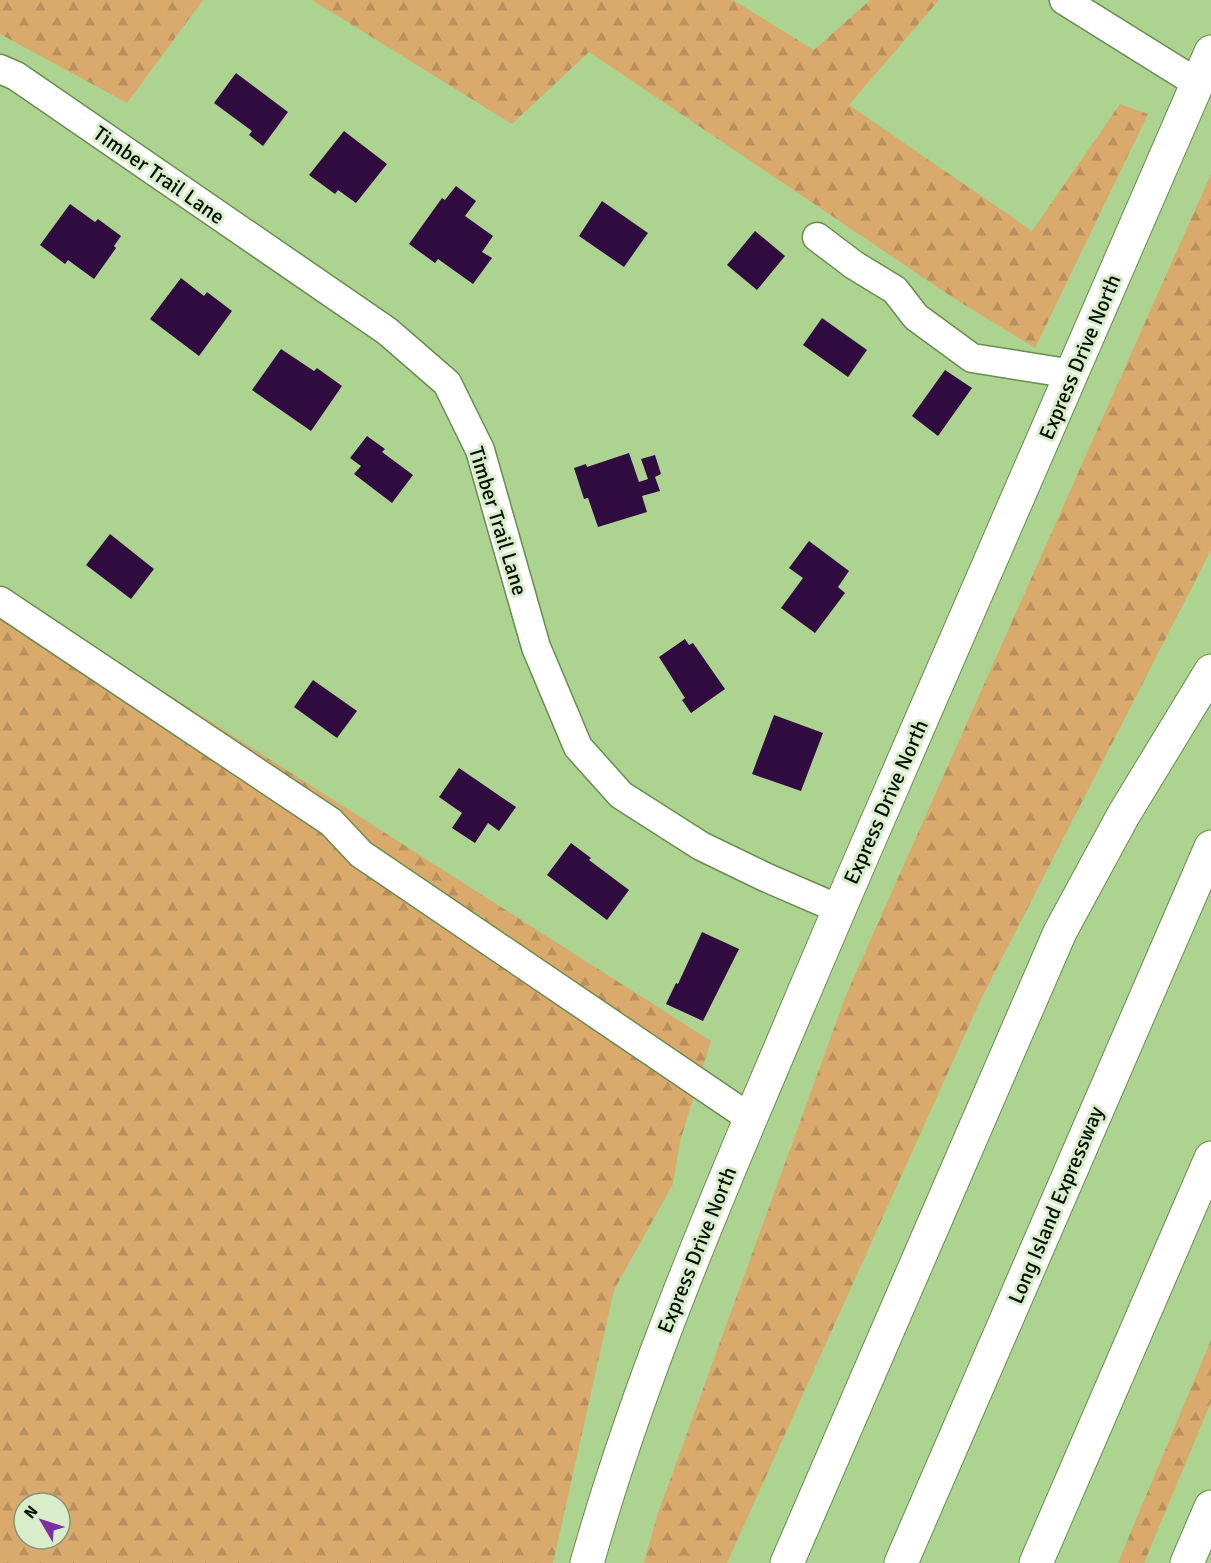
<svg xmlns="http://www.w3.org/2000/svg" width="1211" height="1563" viewBox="0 0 1211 1563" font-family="Signika,sans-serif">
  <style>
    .forest { fill: url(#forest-firs); fill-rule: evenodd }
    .building { fill: #310c41 }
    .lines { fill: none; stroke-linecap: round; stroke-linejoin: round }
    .minor-casing { stroke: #698d4e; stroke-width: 31 }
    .major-casing { stroke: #698d4e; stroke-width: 35 }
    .highway-casing { stroke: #698d4e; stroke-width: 35 }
    .minor { stroke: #fff; stroke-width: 28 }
    .major { stroke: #fff; stroke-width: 33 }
    .highway { stroke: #fff; stroke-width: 33 }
    .labels { text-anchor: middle; stroke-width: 6; stroke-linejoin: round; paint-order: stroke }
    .street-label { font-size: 21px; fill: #051100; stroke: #d9edcb }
  </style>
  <defs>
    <pattern id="forest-firs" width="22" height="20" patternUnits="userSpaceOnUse" patternTransform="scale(1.5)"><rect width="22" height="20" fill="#daaa6d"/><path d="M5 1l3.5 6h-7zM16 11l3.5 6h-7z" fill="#ba915d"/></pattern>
  </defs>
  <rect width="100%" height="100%" fill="#acd390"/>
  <g class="forest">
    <path d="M 0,0 L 203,0 L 127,103 L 0,34 Z"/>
    <path d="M 312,0 L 733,0 L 814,50 L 870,0 L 939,0 L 849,105 L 1032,231 L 1120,104 L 1148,114 L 1035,348 L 955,299 L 589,52 L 512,124 Z"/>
    <path d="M 1211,174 L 1211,550 L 981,999 L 727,1563 L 644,1563 L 657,1516 L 846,995 Z"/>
    <path d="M 0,587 L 711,1041 L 680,1141 L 673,1184 L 614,1290 L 553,1563 L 0,1563 ZM 24,1503 L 60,1503 L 60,1539 L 24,1539 Z"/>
    <path d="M 1211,1340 L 1211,1402 L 1144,1563 L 1118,1563 Z"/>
  </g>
  <g class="building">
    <path d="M 236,73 L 288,112 L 263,146 L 249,135 L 252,131 L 214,103 Z"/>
    <path d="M 344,131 L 387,164 L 356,203 L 338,190 L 335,194 L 309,175 Z"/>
    <path d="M 456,186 L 476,201 L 465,216 L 493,236 L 482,252 L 492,258 L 473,284 L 438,259 L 435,263 L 409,244 L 442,198 L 445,200 Z"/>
    <path d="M 602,201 L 648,233 L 624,267 L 579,236 Z"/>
    <path d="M 70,204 L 95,222 L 98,219 L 121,236 L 114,246 L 116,248 L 94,279 L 68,260 L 65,264 L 40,245 Z"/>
    <path d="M 755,231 L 785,256 L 757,290 L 727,265 Z"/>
    <path d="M 181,278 L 204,296 L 207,292 L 232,311 L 199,356 L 150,319 Z"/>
    <path d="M 822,318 L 867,350 L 848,377 L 803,345 Z"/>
    <path d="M 281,349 L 314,371 L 317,368 L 342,386 L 311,431 L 252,390 Z"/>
    <path d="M 945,370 L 972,388 L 938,436 L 912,416 Z"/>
    <path d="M 367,436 L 385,449 L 382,452 L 413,475 L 392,503 L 354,474 L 361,466 L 350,458 Z"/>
    <path d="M 629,453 L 639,482 L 648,479 L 641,459 L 655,455 L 661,474 L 655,477 L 660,491 L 642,496 L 647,512 L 598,527 L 588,498 L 584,499 L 574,468 L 586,464 L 587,467 Z"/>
    <path d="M 110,534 L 154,569 L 131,599 L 86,565 Z"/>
    <path d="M 809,541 L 849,571 L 838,587 L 845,593 L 815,633 L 781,608 L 803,578 L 789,568 Z"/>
    <path d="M 685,639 L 689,645 L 693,643 L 725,689 L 691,713 L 682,700 L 685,698 L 659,657 Z"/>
    <path d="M 313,680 L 357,711 L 337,738 L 294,707 Z"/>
    <path d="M 774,715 L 823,733 L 801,791 L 752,774 Z"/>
    <path d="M 459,768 L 516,807 L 499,831 L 488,823 L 475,843 L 452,828 L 462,813 L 439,797 Z"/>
    <path d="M 571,843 L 591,858 L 589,860 L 629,890 L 607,920 L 547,875 Z"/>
    <path d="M 702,932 L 739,949 L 703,1021 L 666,1004 L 676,983 L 678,984 Z"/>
  </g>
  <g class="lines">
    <g class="minor-casing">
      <g id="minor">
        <path d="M 1064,0 L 1197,83"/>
        <path d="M 0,69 L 16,76 L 387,331 L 447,383 L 480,450 L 536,647 L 578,747 L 621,795 L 701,846 L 765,877 L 839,909"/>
        <path d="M 817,237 L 854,265 L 895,290 L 916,317 L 972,358 L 1073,374"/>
        <path d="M 0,601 L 331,822 L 361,854 L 750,1118"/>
      </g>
    </g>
    <g class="major-casing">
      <g id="major">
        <path d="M 587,1563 C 632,1404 694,1252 758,1101 C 800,1002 841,904 884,806 C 994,555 1101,303 1211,52"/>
        <path d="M 1187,1563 L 1211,1507"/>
      </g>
    </g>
    <g class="highway-casing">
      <g id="highway">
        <path d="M 787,1563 L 1060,932 L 1124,814 L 1211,671"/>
        <path d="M 901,1563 L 1211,847"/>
        <path d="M 1036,1563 L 1211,1158"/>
      </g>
    </g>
    <use href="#minor" class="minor"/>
    <use href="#major" class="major"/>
    <use href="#highway" class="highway"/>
  </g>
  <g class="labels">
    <g class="street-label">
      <text transform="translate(159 175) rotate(35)" y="7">Timber Trail Lane</text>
      <text transform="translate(1080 357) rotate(-67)" y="7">Express Drive North</text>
      <text transform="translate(498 521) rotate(73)" y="7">Timber Trail Lane</text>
      <text transform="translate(886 802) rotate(-66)" y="7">Express Drive North</text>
      <text transform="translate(1056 1205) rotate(-67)" y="7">Long Island Expressway</text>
      <text transform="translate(697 1250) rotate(-68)" y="7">Express Drive North</text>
    </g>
  </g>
  <g transform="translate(42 1521) rotate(309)"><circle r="28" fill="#d9edcb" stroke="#84957a" stroke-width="1.5"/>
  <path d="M0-4.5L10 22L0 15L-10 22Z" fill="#7c2fa0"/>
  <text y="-9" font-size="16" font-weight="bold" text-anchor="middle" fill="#051100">N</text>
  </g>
</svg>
